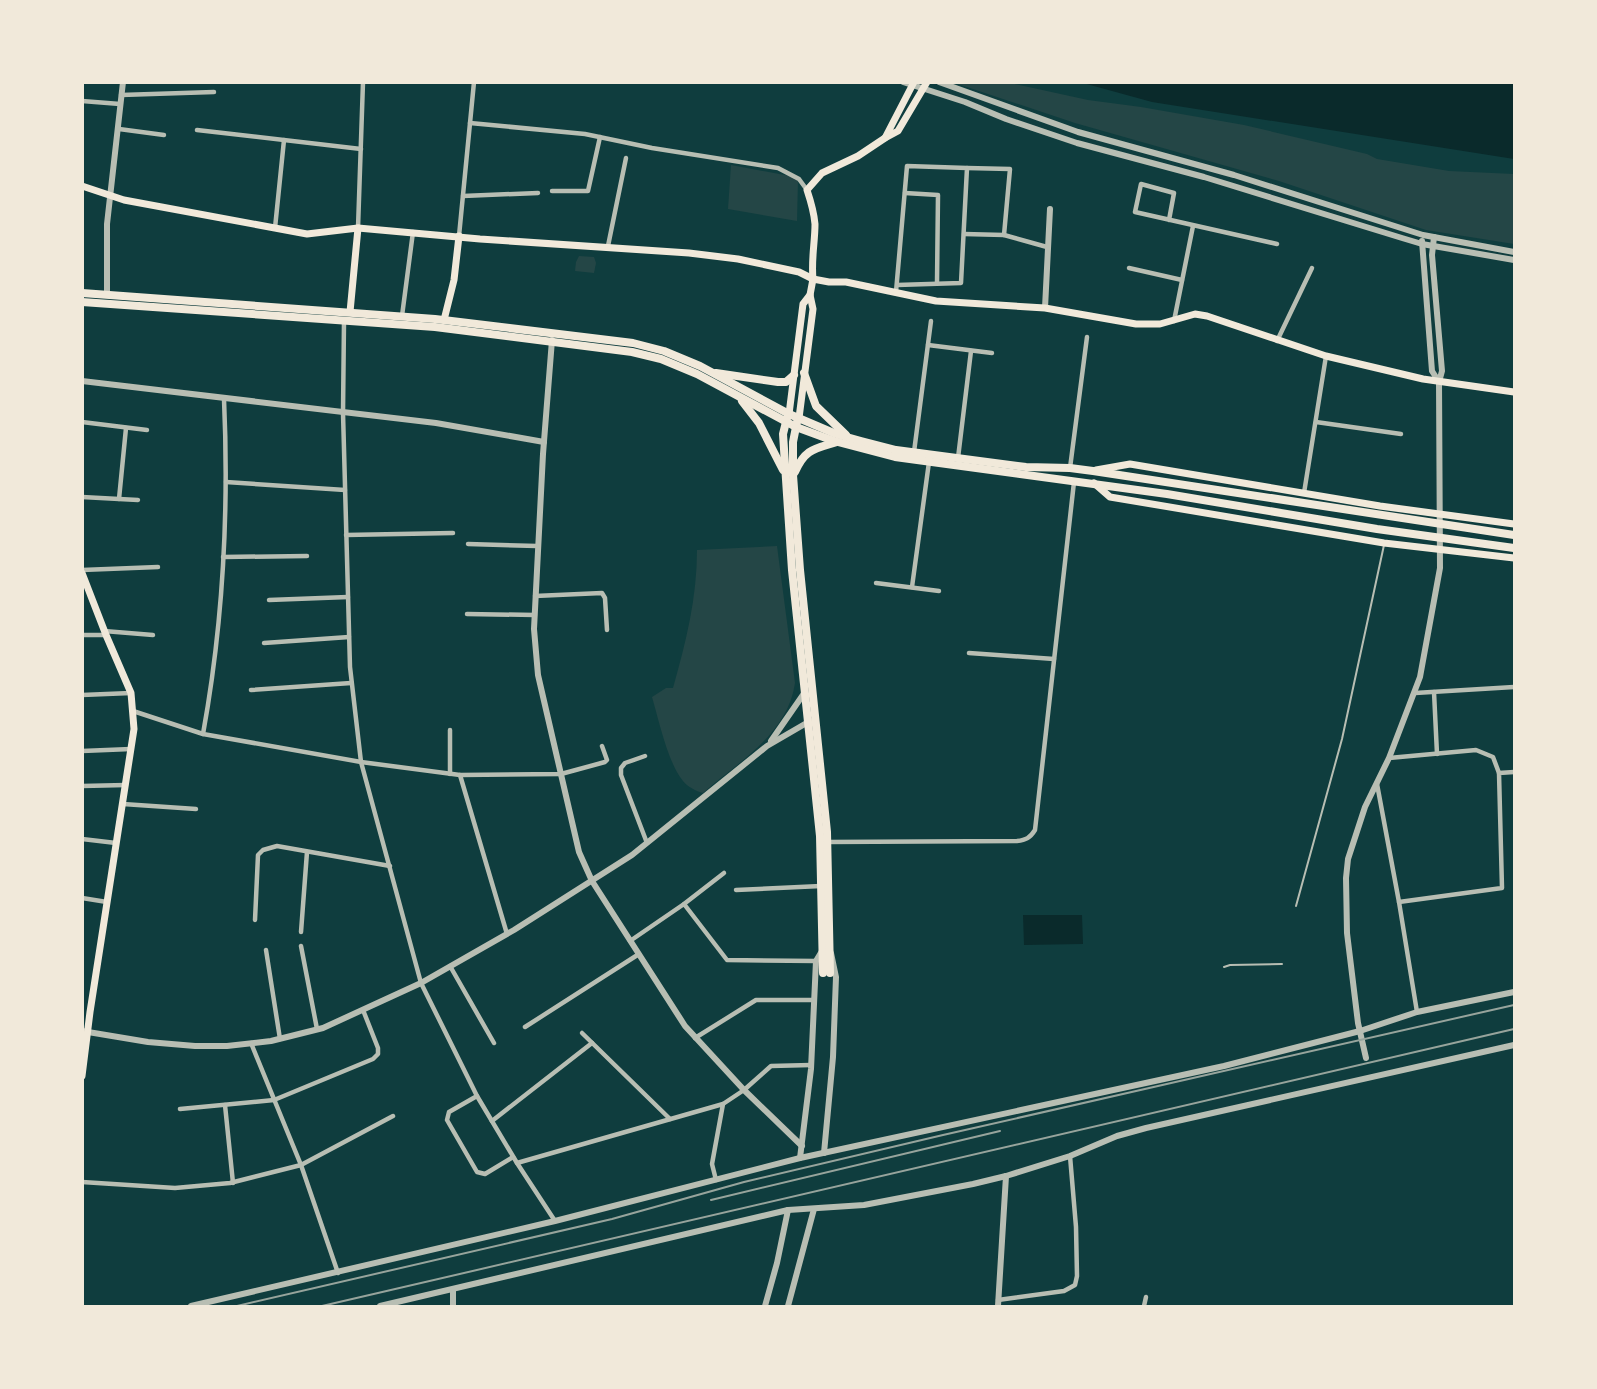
<svg xmlns="http://www.w3.org/2000/svg" width="1597" height="1389" viewBox="0 0 1597 1389" font-family="Mulish,sans-serif">
  <style>
    .green { fill: #244646 }
    .water { fill: #0a2a2b }
    .lines { fill: none; stroke-linecap: round; stroke-linejoin: round }
    .service { stroke: #b8beb3; stroke-width: 2 }
    .minor { stroke: #b8beb3; stroke-width: 4.5 }
    .tertiary { stroke: #b8beb3; stroke-width: 6 }
    .secondary { stroke: #f1e9da; stroke-width: 7 }
    .primary { stroke: #f1e9da; stroke-width: 8 }
    .rail { stroke: #97a49c; stroke-width: 2 }
  </style>
  <rect width="100%" height="100%" fill="#0f3d3e"/>
  <g class="green">
    <path d="M 955,83 L 1010,83 L 1088,100 L 1141,107 L 1244,125 L 1367,154 L 1377,159 L 1449,171 L 1514,174 L 1514,244 L 1426,230 L 1279,181 L 1075,123 Z"/>
    <path d="M 731,165 L 790,176 L 798,180 L 797,221 L 728,209 Z"/>
    <path d="M 579,256 L 594,257 L 596,263 L 594,273 L 575,271 L 576,262 Z"/>
    <path d="M 777,546 L 795,683 C 788,734 738,762 703,793 C 696,791 688,787 683,781 C 668,763 659,721 652,697 L 666,688 L 673,688 C 686,642 697,598 697,550 Z"/>
  </g>
  <g class="water">
    <path d="M 1083,83 L 1514,83 L 1514,159 L 1152,102 Z"/>
    <path d="M 1023,915 L 1082,915 L 1083,944 L 1024,945 Z"/>
  </g>
  <g class="lines">
    <g class="service">
      <path d="M 1296,906 L 1342,739 L 1384,545"/>
      <path d="M 1224,967 L 1230,965 L 1282,964"/>
    </g>
    <g class="minor">
      <path d="M 121,95 L 214,92"/>
      <path d="M 82,101 L 120,104"/>
      <path d="M 470,123 L 585,134 L 652,148 L 778,168 L 799,179 L 807,190"/>
      <path d="M 119,129 L 164,135"/>
      <path d="M 197,130 L 361,149"/>
      <path d="M 552,191 L 588,191 L 600,137"/>
      <path d="M 905,193 L 938,195 L 937,283"/>
      <path d="M 463,196 L 538,193"/>
      <path d="M 1169,220 L 1174,193 L 1141,184 L 1135,212 L 1277,244"/>
      <path d="M 275,228 L 284,140"/>
      <path d="M 358,228 L 363,82"/>
      <path d="M 964,234 L 1004,235 L 1010,169 L 967,168"/>
      <path d="M 1004,235 L 1047,247"/>
      <path d="M 459,236 L 474,82"/>
      <path d="M 608,246 L 626,158"/>
      <path d="M 1129,268 L 1182,280"/>
      <path d="M 896,292 L 907,166 L 967,168 L 961,283 L 897,285"/>
      <path d="M 402,316 L 413,232"/>
      <path d="M 344,321 L 343,413 L 350,667 L 361,762 L 421,983 L 477,1096 L 517,1163 L 555,1221"/>
      <path d="M 1174,321 L 1193,226"/>
      <path d="M 1277,341 L 1312,268"/>
      <path d="M 928,345 L 992,353"/>
      <path d="M 224,399 C 229,511 223,624 203,734 L 361,762 L 460,775"/>
      <path d="M 82,422 L 147,430"/>
      <path d="M 1316,422 L 1401,434"/>
      <path d="M 914,452 L 931,321"/>
      <path d="M 958,458 L 971,351"/>
      <path d="M 1070,468 L 1087,337"/>
      <path d="M 226,482 L 345,490"/>
      <path d="M 1304,493 L 1326,356"/>
      <path d="M 82,497 L 119,499 L 126,428"/>
      <path d="M 119,499 L 138,500"/>
      <path d="M 346,535 L 453,533"/>
      <path d="M 468,544 L 537,546"/>
      <path d="M 223,557 L 307,556"/>
      <path d="M 82,570 L 158,567"/>
      <path d="M 876,583 L 939,591"/>
      <path d="M 912,587 L 929,462"/>
      <path d="M 535,596 L 602,593 L 605,598 L 607,630"/>
      <path d="M 269,600 L 348,597"/>
      <path d="M 467,614 L 535,615"/>
      <path d="M 104,631 L 153,635"/>
      <path d="M 82,635 L 106,635"/>
      <path d="M 264,643 L 349,637"/>
      <path d="M 969,653 L 1054,659"/>
      <path d="M 251,690 L 351,683"/>
      <path d="M 1434,692 L 1437,754"/>
      <path d="M 1415,693 L 1514,687"/>
      <path d="M 82,695 L 131,693"/>
      <path d="M 133,711 L 203,734"/>
      <path d="M 450,730 L 450,774"/>
      <path d="M 82,751 L 131,749"/>
      <path d="M 645,756 L 625,763 L 621,768 L 621,775 L 647,843"/>
      <path d="M 1389,758 L 1476,750 L 1493,757 L 1499,773"/>
      <path d="M 1377,784 L 1399,902"/>
      <path d="M 82,786 L 126,785"/>
      <path d="M 123,804 L 196,809"/>
      <path d="M 82,839 L 116,843"/>
      <path d="M 827,842 L 1017,841 C 1026,840 1030,838 1035,830 L 1074,482"/>
      <path d="M 736,890 L 821,886"/>
      <path d="M 82,898 L 107,902"/>
      <path d="M 684,904 L 724,873"/>
      <path d="M 255,920 L 258,855 L 263,850 L 277,846 L 390,866"/>
      <path d="M 301,932 L 307,852"/>
      <path d="M 507,934 L 460,775 L 561,774 L 605,762 L 607,760 L 602,746"/>
      <path d="M 630,941 L 684,904 L 727,960 L 816,961"/>
      <path d="M 301,946 L 317,1029"/>
      <path d="M 266,950 L 280,1039"/>
      <path d="M 450,966 L 494,1043"/>
      <path d="M 1417,1012 L 1399,902 L 1502,888 L 1499,773 L 1514,772"/>
      <path d="M 525,1027 L 639,954"/>
      <path d="M 582,1033 L 670,1119"/>
      <path d="M 695,1038 L 756,1000 L 814,1000"/>
      <path d="M 251,1043 L 301,1165 L 338,1273"/>
      <path d="M 477,1096 L 449,1112 L 447,1120 L 477,1172 L 485,1174 L 513,1157"/>
      <path d="M 225,1105 L 233,1183"/>
      <path d="M 180,1109 L 274,1100 L 373,1059 L 378,1054 L 378,1048 L 363,1010"/>
      <path d="M 492,1121 L 592,1043"/>
      <path d="M 517,1163 L 723,1104 L 744,1090 L 771,1066 L 811,1065"/>
      <path d="M 716,1180 L 712,1164 L 723,1104"/>
      <path d="M 82,1182 L 175,1188 L 230,1183 L 301,1165 L 393,1116"/>
      <path d="M 998,1300 L 1064,1291 L 1075,1285 L 1077,1276 L 1076,1227 L 1070,1156"/>
      <path d="M 1144,1306 L 1146,1297"/>
    </g>
    <g class="tertiary">
      <path d="M 903,82 L 965,102 L 1006,119 L 1077,143 L 1204,177 L 1402,238 L 1422,244 L 1514,260"/>
      <path d="M 939,82 L 1078,132 L 1234,175 L 1423,235 L 1514,252"/>
      <path d="M 1422,241 L 1432,371 L 1439,382"/>
      <path d="M 107,295 L 107,224 L 123,82"/>
      <path d="M 1045,308 L 1050,209"/>
      <path d="M 552,340 L 543,454 L 534,629 L 538,675 L 579,852 L 592,881 L 685,1026 L 744,1090 L 802,1146"/>
      <path d="M 82,381 L 436,423 L 544,442"/>
      <path d="M 771,741 L 805,692"/>
      <path d="M 82,1031 L 148,1042 L 195,1046 L 227,1046 L 271,1041 L 323,1028 L 421,983 L 514,930 L 632,855 L 767,746 L 810,721"/>
      <path d="M 1366,1058 L 1358,1023 L 1347,933 L 1346,878 L 1348,859 L 1365,807 L 1389,758 L 1420,677 L 1440,568 L 1439,382 L 1442,371 L 1432,255 L 1434,237"/>
      <path d="M 824,1153 L 833,1057 L 836,977 L 831,953"/>
      <path d="M 800,1158 L 811,1069 L 816,961 L 822,951"/>
      <path d="M 453,1290 L 453,1306"/>
      <path d="M 191,1306 L 555,1221 L 800,1158 L 1224,1066 L 1360,1031 L 1417,1012 L 1514,992"/>
      <path d="M 380,1306 L 788,1210 L 864,1205 L 973,1184 L 1006,1176 L 1070,1156 L 1117,1136 L 1146,1128 L 1514,1045"/>
      <path d="M 765,1306 L 777,1263 L 788,1210"/>
      <path d="M 788,1306 L 814,1209"/>
      <path d="M 998,1306 L 1006,1176"/>
    </g>
    <g class="secondary">
      <path d="M 914,82 L 885,138 L 898,131 L 927,82"/>
      <path d="M 82,186 L 124,200 L 307,234 L 358,228 L 480,239 L 689,253 L 738,259 L 799,272 L 813,279"/>
      <path d="M 813,279 C 811,260 815,242 815,224 C 814,212 811,202 807,190 L 822,173 L 858,156 L 885,138"/>
      <path d="M 350,312 L 358,228"/>
      <path d="M 444,320 L 454,280 L 459,236"/>
      <path d="M 789,414 L 803,304 L 810,295"/>
      <path d="M 799,418 L 813,309 L 810,295 L 813,279 L 829,282 L 846,282 L 936,301 L 1045,308 L 1136,324 L 1160,324 L 1195,314 L 1207,316 L 1326,356 L 1423,379 L 1514,392"/>
      <path d="M 1096,470 L 1130,464 L 1380,506 L 1514,524"/>
      <path d="M 1094,483 L 1110,497 L 1384,543 L 1514,558"/>
      <path d="M 82,573 L 106,635 L 131,693 L 134,729 L 90,1012 L 82,1076"/>
    </g>
    <g class="primary">
      <path d="M 82,293 L 435,319 L 633,343 L 664,351 L 700,366 L 789,414 L 836,434 L 861,441 L 896,450 L 1026,467 L 1070,468 L 1093,471 L 1514,535"/>
      <path d="M 82,302 L 435,327 L 632,352 L 661,359 L 697,374 L 796,427 L 834,441 L 895,457 L 1167,494 L 1377,529 L 1514,548"/>
      <path d="M 716,373 L 778,382 L 786,382 L 794,375"/>
      <path d="M 804,373 L 816,406 L 846,435"/>
      <path d="M 742,401 L 759,423 L 783,470"/>
      <path d="M 787,418 L 783,434 L 792,570 L 820,836 L 823,973"/>
      <path d="M 797,422 L 793,442 L 793,475 L 800,570 L 827,832 L 830,973"/>
      <path d="M 795,472 C 805,449 814,449 837,442"/>
    </g>
    <g class="rail">
      <path d="M 711,1200 L 1000,1131"/>
      <path d="M 237,1306 L 612,1219 L 744,1182 L 943,1135 L 1514,1005"/>
      <path d="M 322,1306 L 1514,1029"/>
    </g>
  </g>
  <rect width="1597" height="1389" fill="none" stroke="#f1e9da" stroke-width="168"/>
</svg>
